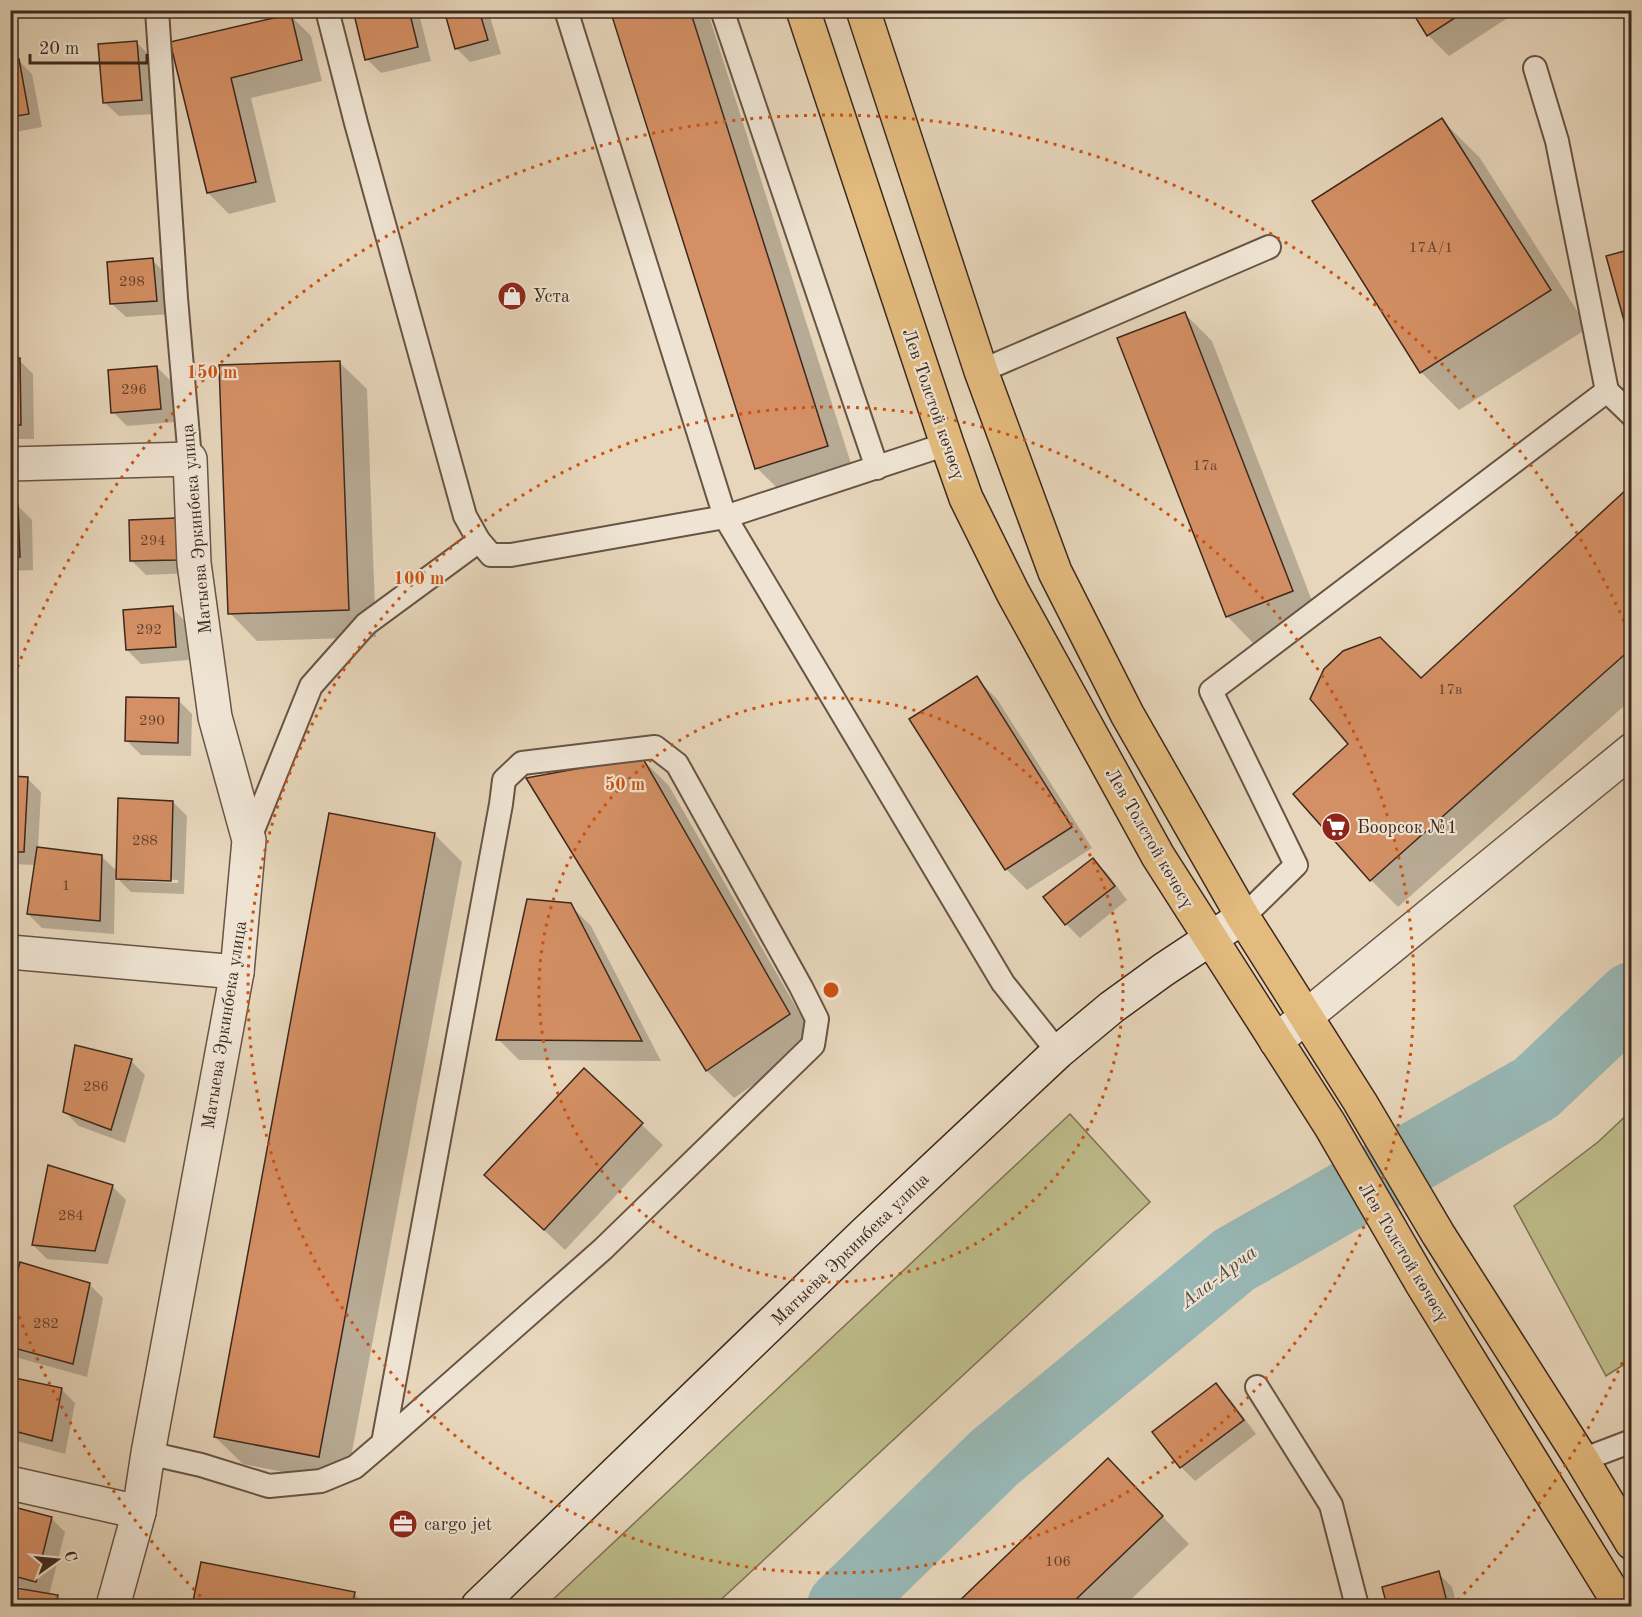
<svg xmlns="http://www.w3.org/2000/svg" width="1642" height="1617" viewBox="0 0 1642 1617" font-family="'Old Standard TT',serif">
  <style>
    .green { fill: #bebc8b; stroke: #7e7254; stroke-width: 1.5 }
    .shadow { fill: #0003; fill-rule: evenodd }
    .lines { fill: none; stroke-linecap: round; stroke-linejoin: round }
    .river { stroke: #98b8b6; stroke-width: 70 }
    .building { fill: #d49064; stroke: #3d281e; stroke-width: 1.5 }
    .service-casing { stroke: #685445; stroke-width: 26 }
    .minor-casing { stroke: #685445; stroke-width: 36 }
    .tertiary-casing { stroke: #685445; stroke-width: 36 }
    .secondary-casing { stroke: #3d281e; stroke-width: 36 }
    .primary-casing { stroke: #3d281e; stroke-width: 36 }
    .service { stroke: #efe4d3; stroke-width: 22 }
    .minor { stroke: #efe4d3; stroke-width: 33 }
    .tertiary { stroke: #efe4d3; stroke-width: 33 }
    .secondary { stroke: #efe4d3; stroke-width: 33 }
    .primary { stroke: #e4bb7e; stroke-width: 33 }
    .ring { fill: none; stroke: #ce520f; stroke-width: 3; stroke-dasharray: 3 6 }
    .labels { text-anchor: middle; stroke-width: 4.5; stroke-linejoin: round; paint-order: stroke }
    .number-label { font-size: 15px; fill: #634230 }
    .poi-label { font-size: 18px; fill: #3d281e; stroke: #efe4d3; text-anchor: start }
    .street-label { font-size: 18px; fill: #3d281e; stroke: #efe4d3 }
    .water-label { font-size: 20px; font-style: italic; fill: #544c44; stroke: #efe4d3 }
    .centre { fill: #ce520f; stroke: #efe4d3; stroke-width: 3 }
    .ring-label { font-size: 18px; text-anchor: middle; font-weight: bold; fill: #ce520f; stroke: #efe4d3; stroke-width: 4.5; stroke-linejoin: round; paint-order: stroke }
  </style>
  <rect width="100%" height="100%" fill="#e7d6bb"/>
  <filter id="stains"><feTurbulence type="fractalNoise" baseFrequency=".00333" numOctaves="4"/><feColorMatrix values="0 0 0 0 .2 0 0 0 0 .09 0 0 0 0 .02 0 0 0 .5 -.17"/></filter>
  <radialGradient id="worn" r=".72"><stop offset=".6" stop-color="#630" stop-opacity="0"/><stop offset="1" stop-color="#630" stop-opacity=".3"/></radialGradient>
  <g class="green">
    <path d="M 1631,1111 L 1631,1360 L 1606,1376 L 1514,1206 L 1598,1142 Z"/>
    <path d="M 1070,1114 L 1150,1202 L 714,1606 L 546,1606 Z"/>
  </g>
  <g class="shadow">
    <path d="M 354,10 L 418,10 L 431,61 L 381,73 L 367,59 Z"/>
    <path d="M 446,10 L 488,10 L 501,54 L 470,62 L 456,48 Z"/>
    <path d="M 623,10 L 702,10 L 710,19 L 854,473 L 784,495 L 757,468 Z"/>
    <path d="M 1412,10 L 1520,10 L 1449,56 L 1428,35 Z"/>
    <path d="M 290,15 L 311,36 L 322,81 L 251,98 L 276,202 L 229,214 L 208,193 L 172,43 Z"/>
    <path d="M 136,42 L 150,56 L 155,114 L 119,116 L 105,103 Z"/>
    <path d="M 18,60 L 32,74 L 42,127 L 10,133 L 10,62 Z"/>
    <path d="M 1442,120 L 1480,158 L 1588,328 L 1459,410 L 1421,372 Z"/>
    <path d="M 152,260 L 166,274 L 170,314 L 126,317 L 112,304 Z"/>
    <path d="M 1185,314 L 1212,341 L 1319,619 L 1254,644 L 1227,616 Z"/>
    <path d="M 10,360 L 19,360 L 33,374 L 34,439 L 10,439 Z"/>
    <path d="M 339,362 L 367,389 L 376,637 L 257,641 L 230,613 Z"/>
    <path d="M 157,367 L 171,381 L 174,422 L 127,426 L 113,412 Z"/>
    <path d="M 1632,495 L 1632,699 L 1398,907 L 1371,880 L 1421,680 Z"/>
    <path d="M 10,506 L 18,506 L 32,520 L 33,570 L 10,571 Z"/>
    <path d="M 176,520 L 191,573 L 146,575 L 132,561 Z"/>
    <path d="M 172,608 L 186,622 L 189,660 L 141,664 L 127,650 Z"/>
    <path d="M 976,678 L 997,699 L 1092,848 L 1027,890 L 1006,869 Z"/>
    <path d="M 178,700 L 192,714 L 191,756 L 141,755 L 127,741 Z"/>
    <path d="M 642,759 L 669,786 L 816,1042 L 734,1098 L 707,1071 L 529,779 Z"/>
    <path d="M 10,777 L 27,778 L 41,792 L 38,849 L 101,856 L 118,872 L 173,802 L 187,816 L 184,894 L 131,892 L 115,876 L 114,934 L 42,928 L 28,914 L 36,865 L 10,864 ZM 130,878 L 178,880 L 178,883 L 130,881 Z"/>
    <path d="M 434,834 L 462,862 L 346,1484 L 243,1464 L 215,1437 Z"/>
    <path d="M 1093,860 L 1107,873 L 1127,900 L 1080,938 L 1066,924 Z"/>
    <path d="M 570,905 L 591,926 L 661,1061 L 519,1060 L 498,1039 Z"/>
    <path d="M 131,1061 L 145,1075 L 125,1143 L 79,1126 L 65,1112 Z"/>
    <path d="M 584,1070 L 663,1145 L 565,1250 L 486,1175 Z"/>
    <path d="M 112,1186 L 126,1200 L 108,1264 L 47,1259 L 33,1245 Z"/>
    <path d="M 89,1284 L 103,1298 L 87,1377 L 15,1357 L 10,1353 L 10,1306 Z"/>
    <path d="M 10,1378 L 61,1389 L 75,1403 L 65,1454 L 10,1439 Z"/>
    <path d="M 1216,1385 L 1230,1399 L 1256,1434 L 1195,1481 L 1181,1467 Z"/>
    <path d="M 1108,1460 L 1189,1544 L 1124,1606 L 956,1606 Z"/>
    <path d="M 10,1508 L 51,1518 L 65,1532 L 49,1595 L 57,1597 L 67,1606 L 10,1606 L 10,1588 L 23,1591 L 24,1588 L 10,1585 Z"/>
    <path d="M 202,1563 L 354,1594 L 367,1606 L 194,1606 Z"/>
    <path d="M 1438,1573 L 1452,1587 L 1457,1606 L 1389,1606 L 1384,1588 Z"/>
  </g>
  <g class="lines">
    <path class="river" d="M 842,1606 L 994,1458 L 1234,1260 L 1536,1088 L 1632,997"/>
  </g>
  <g class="building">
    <path d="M 353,10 L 409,10 L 418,47 L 365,60 Z"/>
    <path d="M 444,10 L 479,10 L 488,40 L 455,49 Z"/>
    <path d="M 618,10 L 690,10 L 828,446 L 755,469 L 611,13 Z"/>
    <path d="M 1411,10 L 1467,10 L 1427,36 Z"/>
    <path d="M 291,14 L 302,60 L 231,78 L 256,182 L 207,193 L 170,42 Z"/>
    <path d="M 137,41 L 142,100 L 103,103 L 98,44 Z"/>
    <path d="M 19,59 L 29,114 L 10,117 L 10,60 Z"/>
    <path d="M 1632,65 L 1632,92 L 1625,67 Z"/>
    <path d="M 1442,118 L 1551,290 L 1420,373 L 1312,201 Z"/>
    <path d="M 1632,249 L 1632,349 L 1606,256 Z"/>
    <path d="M 153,258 L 157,301 L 110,304 L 107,262 Z"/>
    <path d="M 1185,312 L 1293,591 L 1226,617 L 1117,338 Z"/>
    <path d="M 20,358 L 21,425 L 10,425 L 10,359 Z"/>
    <path d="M 340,361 L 349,610 L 228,614 L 219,365 Z"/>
    <path d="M 157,366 L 161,409 L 111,413 L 108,370 Z"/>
    <path d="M 1627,489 L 1632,494 L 1632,648 L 1370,881 L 1293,794 L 1348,744 L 1310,699 L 1324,669 L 1343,651 L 1380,637 L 1421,678 Z"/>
    <path d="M 10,505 L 18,505 L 20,557 L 10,557 Z"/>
    <path d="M 176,518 L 177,560 L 130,561 L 129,520 Z"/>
    <path d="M 173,606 L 176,647 L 126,650 L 123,610 Z"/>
    <path d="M 977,676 L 1072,827 L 1005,870 L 909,719 Z"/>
    <path d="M 126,697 L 179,698 L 178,743 L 125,741 Z"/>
    <path d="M 642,757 L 790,1014 L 706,1071 L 526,778 Z"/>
    <path d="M 10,776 L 28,777 L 24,852 L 10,852 Z"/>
    <path d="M 118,798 L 173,801 L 171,881 L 116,879 Z"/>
    <path d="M 329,813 L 435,833 L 319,1457 L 214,1437 Z"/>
    <path d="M 37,847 L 102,855 L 100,921 L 27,914 Z"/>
    <path d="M 1093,858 L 1115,886 L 1065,925 L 1043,897 Z"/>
    <path d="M 527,899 L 571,903 L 642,1041 L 496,1040 Z"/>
    <path d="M 75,1045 L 132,1059 L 111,1130 L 63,1112 Z"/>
    <path d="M 584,1068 L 643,1123 L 544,1230 L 484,1175 Z"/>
    <path d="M 48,1165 L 113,1185 L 95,1251 L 32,1245 Z"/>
    <path d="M 20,1262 L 90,1283 L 73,1364 L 10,1347 L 10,1300 Z"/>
    <path d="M 10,1377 L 62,1388 L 52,1441 L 10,1430 Z"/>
    <path d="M 1216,1383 L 1244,1420 L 1180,1468 L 1152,1432 Z"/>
    <path d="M 1108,1458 L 1163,1516 L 1069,1606 L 954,1606 Z"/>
    <path d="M 10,1506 L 52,1517 L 36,1582 L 10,1575 Z"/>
    <path d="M 201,1562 L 355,1592 L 352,1606 L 192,1606 Z"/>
    <path d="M 1439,1571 L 1448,1606 L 1387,1606 L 1382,1587 Z"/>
    <path d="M 10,1587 L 58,1595 L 56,1606 L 10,1606 Z"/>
  </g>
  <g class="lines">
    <g class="service-casing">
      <g id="service">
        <path d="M 157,10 L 176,298 L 190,459"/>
        <path d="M 327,10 L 356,123 L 465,516 L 479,541 L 491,555 L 511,555 L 725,517 L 947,444"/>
        <path d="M 566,10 L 725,517 L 1003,983 L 1058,1052"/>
        <path d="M 722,10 L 877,468"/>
        <path d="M 981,371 L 1269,247"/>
        <path d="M 1607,391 L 1632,415"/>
        <path d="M 249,840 L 311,686 L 366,624 L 479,541"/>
        <path d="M 1243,917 L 1296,865 L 1211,691 L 1607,391 L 1557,141 L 1535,68"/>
        <path d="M 1257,1387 L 1331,1505 L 1357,1606"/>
        <path d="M 148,1453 L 201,1465 L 269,1486 L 321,1481 L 355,1467 L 383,1443 L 603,1249 L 813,1045 L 817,1019 L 801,987 L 677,764 L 655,747 L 522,763 L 504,780 L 501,804 L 383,1443"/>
        <path d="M 1582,1460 L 1632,1441"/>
      </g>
    </g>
    <g class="minor-casing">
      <g id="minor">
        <path d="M 10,464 L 190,459 L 194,563 L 215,717 L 249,840 L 237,972 L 148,1453 L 139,1512 L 113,1606"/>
        <path d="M 10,952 L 237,972"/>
        <path d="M 10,1483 L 139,1512"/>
      </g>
    </g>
    <g class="tertiary-casing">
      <path id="tertiary" d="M 1276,1041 L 1632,750"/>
    </g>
    <g class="secondary-casing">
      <path id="secondary" d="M 478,1606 L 864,1234 L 1058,1052 L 1112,1007 L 1163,970 L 1243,917"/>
    </g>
    <g class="primary-casing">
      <g id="primary">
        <path d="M 803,10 L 947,444 L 966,498 L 1013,593 L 1158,856 L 1330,1125 L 1421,1282 L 1621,1606"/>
        <path d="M 863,10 L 981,371 L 1055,572 L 1127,714 L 1243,917 L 1360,1102 L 1438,1234 L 1582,1460 L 1632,1543"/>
      </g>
    </g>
    <use href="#service" class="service"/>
    <use href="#minor" class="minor"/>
    <use href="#tertiary" class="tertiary"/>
    <use href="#secondary" class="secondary"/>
    <use href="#primary" class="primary"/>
  </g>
  <g class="ring">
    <circle cx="831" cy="990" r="292"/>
    <circle cx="831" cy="990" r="583"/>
    <path d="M1630 1346A875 875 0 0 1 1455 1603M207 1603A875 875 0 0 1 11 1296M11 684A875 875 0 0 1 1630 634"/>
  </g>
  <defs>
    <g id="shop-disc" transform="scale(1.5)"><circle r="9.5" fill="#8f2418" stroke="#efe4d3"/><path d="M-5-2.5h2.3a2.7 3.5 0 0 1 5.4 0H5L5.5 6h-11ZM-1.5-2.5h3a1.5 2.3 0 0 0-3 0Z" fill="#fff"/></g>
    <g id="supermarket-disc" transform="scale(1.5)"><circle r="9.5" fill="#8f2418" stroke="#efe4d3"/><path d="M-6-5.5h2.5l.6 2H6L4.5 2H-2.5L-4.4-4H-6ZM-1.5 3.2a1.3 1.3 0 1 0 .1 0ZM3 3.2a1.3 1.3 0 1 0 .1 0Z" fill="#fff"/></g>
    <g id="office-disc" transform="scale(1.5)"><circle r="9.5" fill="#8f2418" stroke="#efe4d3"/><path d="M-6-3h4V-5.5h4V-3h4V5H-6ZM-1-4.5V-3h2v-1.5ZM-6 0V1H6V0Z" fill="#fff"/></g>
  </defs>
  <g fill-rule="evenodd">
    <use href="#shop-disc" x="512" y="296"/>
    <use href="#supermarket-disc" x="1336" y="827"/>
    <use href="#office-disc" x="403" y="1524"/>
  </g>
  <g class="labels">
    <g class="number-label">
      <text x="1431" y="252">17А/1</text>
      <text x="132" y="286">298</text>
      <text x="134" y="394">296</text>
      <text x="1205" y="470">17a</text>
      <text x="153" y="545">294</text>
      <text x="149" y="634">292</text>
      <text x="1450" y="694">17в</text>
      <text x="152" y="725">290</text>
      <text x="145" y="845">288</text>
      <text x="66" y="890">1</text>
      <text x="96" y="1091">286</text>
      <text x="71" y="1220">284</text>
      <text x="46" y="1328">282</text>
      <text x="1058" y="1566">106</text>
    </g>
    <g class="poi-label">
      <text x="533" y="302">Уста</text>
      <text x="1357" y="833">Боорсок №1</text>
      <text x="424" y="1530">cargo jet</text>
    </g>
    <g class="street-label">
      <text transform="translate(934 404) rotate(71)" y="6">Лев Толстой көчөсү</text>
      <text transform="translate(196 529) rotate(-95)" y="6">Матыева Эркинбека улица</text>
      <text transform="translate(1150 838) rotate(60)" y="6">Лев Толстой көчөсү</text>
      <text transform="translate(224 1025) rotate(-81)" y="6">Матыева Эркинбека улица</text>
      <text transform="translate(850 1249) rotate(-44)" y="6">Матыева Эркинбека улица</text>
      <text transform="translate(1404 1252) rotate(59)" y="6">Лев Толстой көчөсү</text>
    </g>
    <g class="water-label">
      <text transform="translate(1218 1276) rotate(-37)" y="7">Ала-Арча</text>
    </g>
  </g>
  <circle cx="831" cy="990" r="9" class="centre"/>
  <g class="ring-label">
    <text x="212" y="378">150 m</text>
    <text x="419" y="584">100 m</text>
    <text x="625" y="790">50 m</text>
  </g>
  <rect width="1642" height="1617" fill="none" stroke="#e7d6bb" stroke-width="36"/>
  <rect x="12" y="12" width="1618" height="1593" fill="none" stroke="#3d281e" stroke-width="3"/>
  <rect x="18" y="18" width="1606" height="1581" fill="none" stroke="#3d281e" stroke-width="1.5"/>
  <g transform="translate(57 1560) rotate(75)" stroke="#efe4d3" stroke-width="4.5" paint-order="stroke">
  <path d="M0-4.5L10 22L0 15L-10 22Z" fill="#3d281e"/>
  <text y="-9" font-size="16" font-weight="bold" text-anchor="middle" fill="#3d281e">С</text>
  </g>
  <path d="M30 54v9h117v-9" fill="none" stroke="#3d281e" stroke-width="3"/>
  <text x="39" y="54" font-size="18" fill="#3d281e" stroke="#efe4d3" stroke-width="4.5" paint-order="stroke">20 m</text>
  <rect width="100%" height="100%" filter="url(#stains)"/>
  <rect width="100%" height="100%" fill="url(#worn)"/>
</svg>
